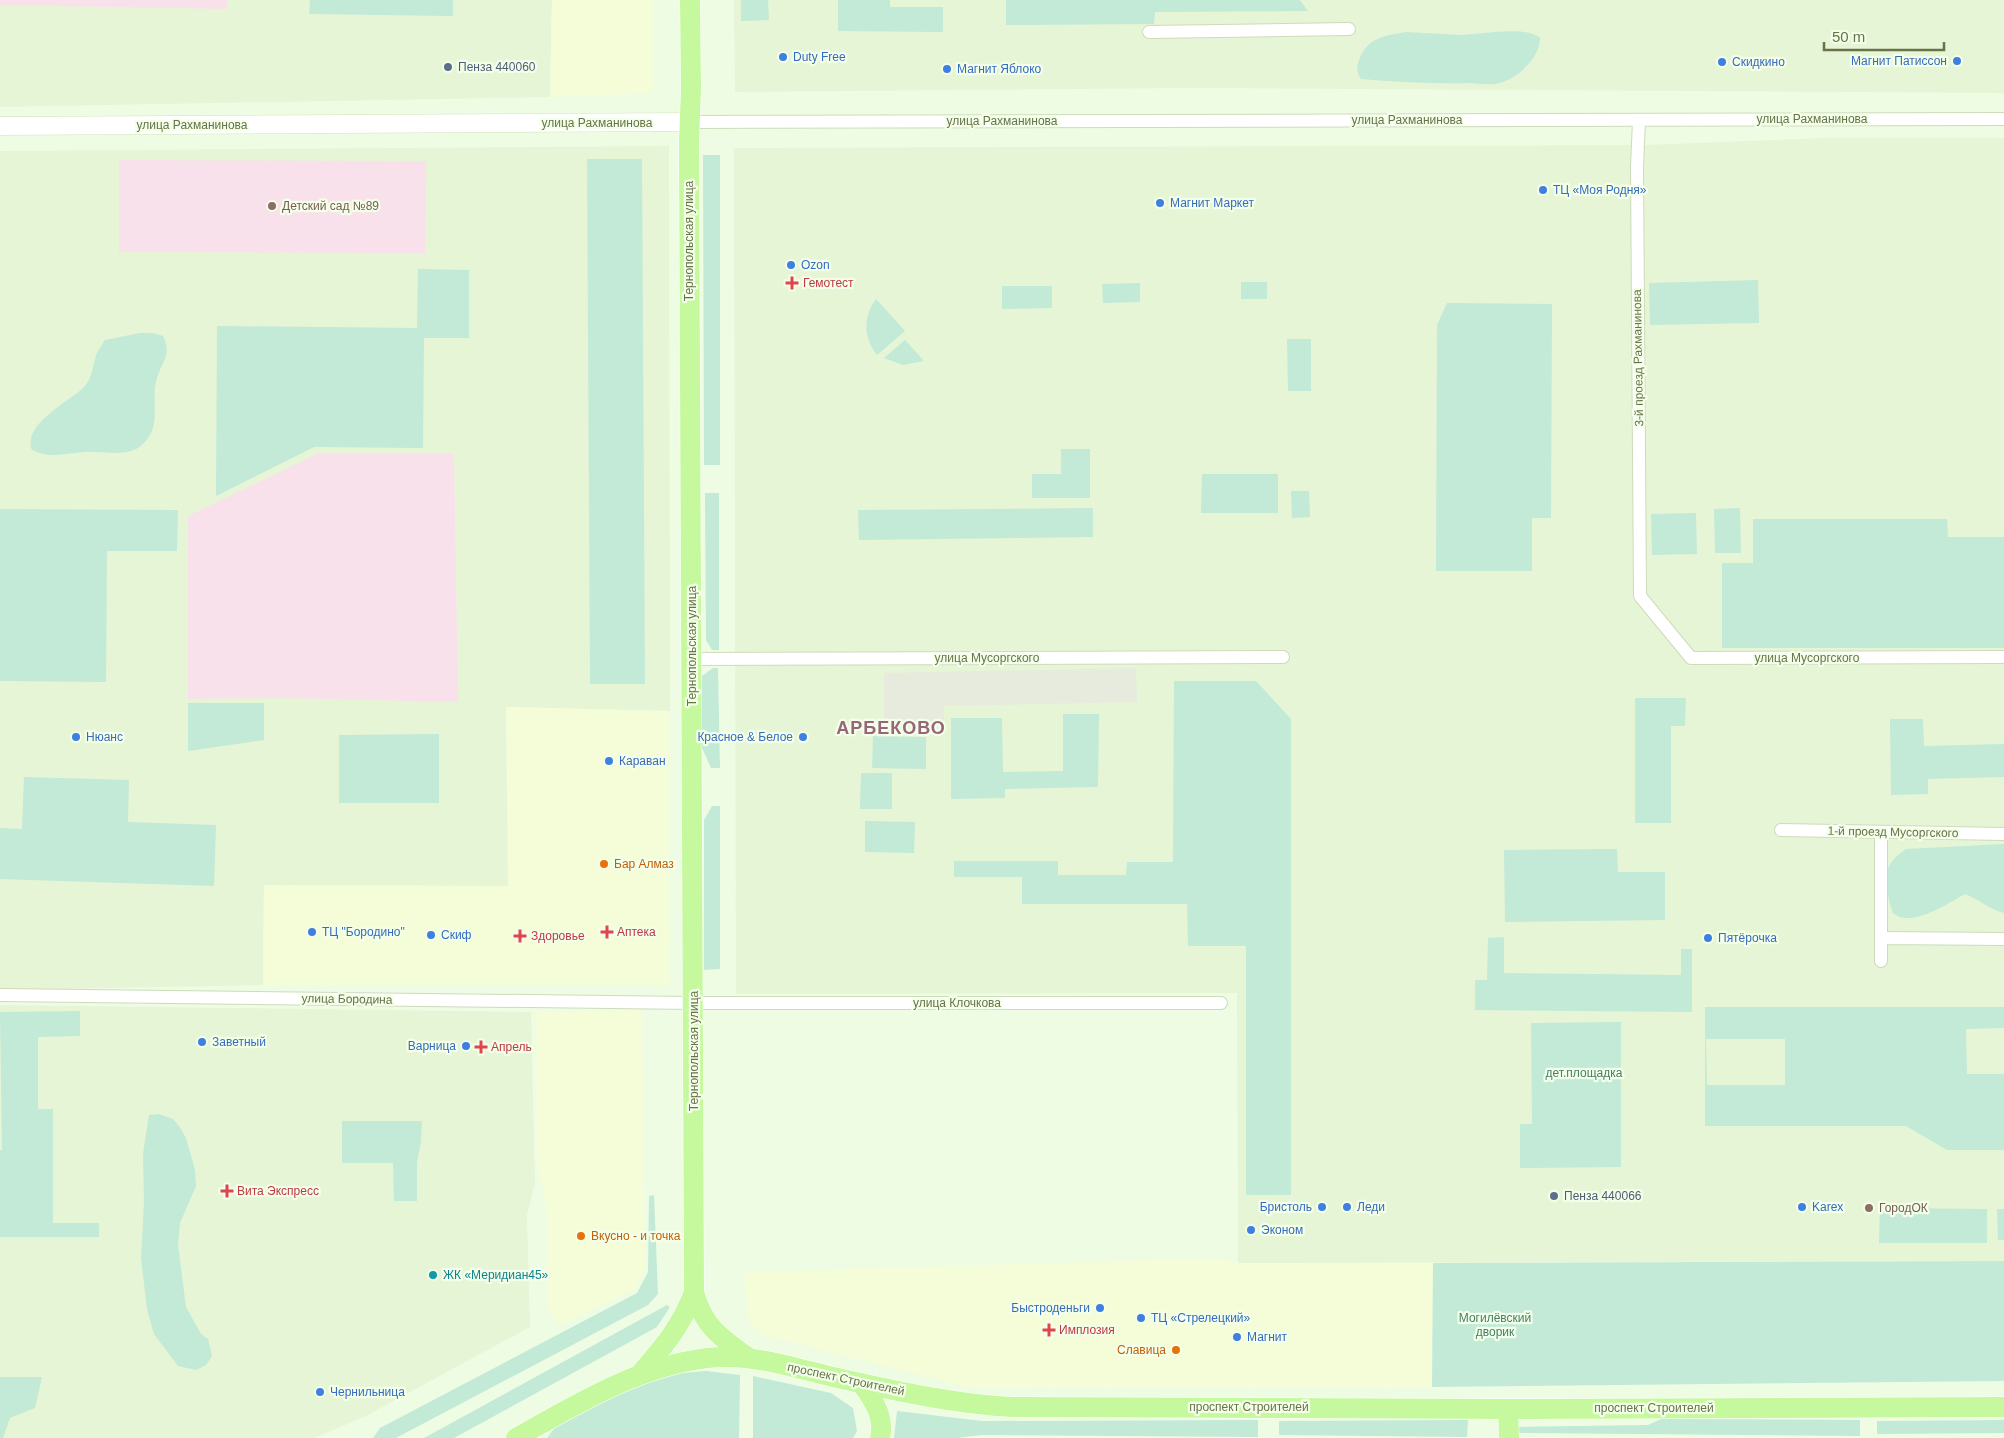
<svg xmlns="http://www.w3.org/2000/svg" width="2004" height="1438" viewBox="0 0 2004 1438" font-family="Helvetica,sans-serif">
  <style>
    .residential { fill: #e6f5d5 }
    .commercial { fill: #f4fcd8 }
    .industrial { fill: #e6ebde }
    .education { fill: #f8e1eb }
    .green { fill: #c3e9d7; fill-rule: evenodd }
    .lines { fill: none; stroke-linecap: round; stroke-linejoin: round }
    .minor-casing { stroke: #cedbbb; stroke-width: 14 }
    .secondary-casing { stroke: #d3e2bb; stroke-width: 19 }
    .primary-casing { stroke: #fff; stroke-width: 21 }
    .minor { stroke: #fff; stroke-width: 12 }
    .secondary { stroke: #fff; stroke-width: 18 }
    .primary { stroke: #c6f99e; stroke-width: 20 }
    .shop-dot { fill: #3f7fe0; stroke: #f4ffea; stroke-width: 2 }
    .service-dot { fill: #5c6f8a; stroke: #f4ffea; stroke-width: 2 }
    .education-dot { fill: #8d6e63; stroke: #f4ffea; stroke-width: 2 }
    .health-dot { fill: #e0444e; stroke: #f4ffea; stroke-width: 2 }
    .food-dot { fill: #e8710a; stroke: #f4ffea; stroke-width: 2 }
    .culture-dot { fill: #0f9aa8; stroke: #f4ffea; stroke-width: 2 }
    .labels { text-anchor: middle; stroke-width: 4.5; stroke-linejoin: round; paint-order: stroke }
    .shop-label { font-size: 12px; fill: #366cbe; stroke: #f4ffea; text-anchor: start }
    .service-label { font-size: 12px; fill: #4e5e75; stroke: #f4ffea; text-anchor: start }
    .street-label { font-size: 12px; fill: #68734a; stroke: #f4ffea }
    .education-label { font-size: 12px; fill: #785e54; stroke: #f4ffea; text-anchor: start }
    .health-label { font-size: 12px; fill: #be3a42; stroke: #f4ffea; text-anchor: start }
    .food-label { font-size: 12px; fill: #c56008; stroke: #f4ffea; text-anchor: start }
    .park-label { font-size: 12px; fill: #457f69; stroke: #f4ffea }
    .culture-label { font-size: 12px; fill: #0d838f; stroke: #f4ffea; text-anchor: start }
    .district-label { font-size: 18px; font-weight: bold; letter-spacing: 1px; fill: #97667a; stroke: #f4ffea }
  </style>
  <rect width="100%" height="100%" fill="#effce4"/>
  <g class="residential">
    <path d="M 0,0 L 552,0 L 550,97 L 0,107 Z"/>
    <path d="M 734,0 L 2004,0 L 2004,93 L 1199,88 L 735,92 Z"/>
    <path d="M 1825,138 L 2004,138 L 2004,1261 L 1238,1263 L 1237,993 L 736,994 L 734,148 L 1645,145 Z"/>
    <path d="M 669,146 L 670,711 L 506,707 L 509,886 L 264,885 L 263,985 L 0,990 L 0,151 Z"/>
    <path d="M 0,1005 L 531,1012 L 535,1183 L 527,1215 L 530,1327 L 364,1417 L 314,1438 L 0,1438 Z"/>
  </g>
  <g class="commercial">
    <path d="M 552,0 L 653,0 L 654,93 L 550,97 Z"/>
    <path d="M 506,707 L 670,711 L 670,986 L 263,985 L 264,885 L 508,886 Z"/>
    <path d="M 642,1010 L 645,1271 L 635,1289 L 558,1326 L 548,1307 L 548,1218 L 537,1161 L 536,1012 Z"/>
    <path d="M 1217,1258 L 1238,1263 L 1433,1263 L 1432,1387 L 972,1388 L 756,1333 L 747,1314 L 745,1272 Z"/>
  </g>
  <path class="industrial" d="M 1136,668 L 1137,702 L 944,706 L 944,721 L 884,722 L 884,673 Z"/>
  <g class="education">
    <path d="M 0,0 L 227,0 L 227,9 L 0,5 Z"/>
    <path d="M 119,160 L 426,161 L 425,253 L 119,252 Z"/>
    <path d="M 319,453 L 454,454 L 458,702 L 277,698 L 188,699 L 188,516 Z"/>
  </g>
  <g class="green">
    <path d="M 310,0 L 453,0 L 453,16 L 309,14 Z"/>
    <path d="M 741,0 L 768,0 L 769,20 L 741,21 Z"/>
    <path d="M 838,0 L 890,0 L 890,7 L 943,7 L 943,32 L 838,31 Z"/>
    <path d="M 1006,0 L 1300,0 L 1308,11 L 1155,12 L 1154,24 L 1006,25 Z"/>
    <path d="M 1406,32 C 1424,33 1442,34 1460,35 C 1480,35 1524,25 1540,38 C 1540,58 1517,79 1499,83 C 1490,86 1478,83 1468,83 C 1432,84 1397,82 1361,79 C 1356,72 1357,67 1359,60 C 1368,37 1384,36 1406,32 Z"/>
    <path d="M 703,155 L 720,155 L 720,465 L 704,465 Z"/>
    <path d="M 587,159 L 642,159 L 645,684 L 590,684 Z"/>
    <path d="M 418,269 L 469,270 L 469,338 L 424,338 L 423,448 L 314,447 L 216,496 L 217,326 L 417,328 Z"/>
    <path d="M 1758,280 L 1759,323 L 1650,325 L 1649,283 Z"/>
    <rect x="1241" y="282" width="26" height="17"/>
    <path d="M 1140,283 L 1140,302 L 1103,303 L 1102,284 Z"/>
    <path d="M 1002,286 L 1052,286 L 1052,308 L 1002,309 Z"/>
    <path d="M 876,299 L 905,331 L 877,355 C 863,337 863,317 876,299 Z"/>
    <path d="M 1447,303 L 1552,304 L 1551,518 L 1532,518 L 1532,571 L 1436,571 L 1437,325 Z"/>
    <path d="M 140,333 L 153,333 L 163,336 C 173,357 160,362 156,382 C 152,398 159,420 150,435 C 147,440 140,448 134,450 C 117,456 101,451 84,452 C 66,453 49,459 32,450 C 22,425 68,402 83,388 C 93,378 92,366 97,353 C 99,349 102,345 105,340 Z"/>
    <path d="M 1287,339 L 1311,339 L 1311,391 L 1288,391 Z"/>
    <path d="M 905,340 L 924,361 L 903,365 L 884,358 Z"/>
    <path d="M 1061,449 L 1090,449 L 1090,498 L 1032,498 L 1032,474 L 1061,474 Z"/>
    <path d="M 1202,474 L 1278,474 L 1278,513 L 1201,513 Z"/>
    <path d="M 1291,491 L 1309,491 L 1310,517 L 1292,518 Z"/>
    <path d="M 705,493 L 719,493 L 719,650 L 712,650 L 706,640 Z"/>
    <path d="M 1093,508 L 1093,537 L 859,540 L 858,510 Z"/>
    <path d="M 1740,508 L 1741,553 L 1715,553 L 1714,509 Z"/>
    <path d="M 0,509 L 178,510 L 177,551 L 107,551 L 106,682 L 0,681 Z"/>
    <path d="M 1696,513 L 1697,554 L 1652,555 L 1651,514 Z"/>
    <path d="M 1753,519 L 1947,519 L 1948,537 L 2004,537 L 2004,648 L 1722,648 L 1722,563 L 1753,563 Z"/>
    <path d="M 713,668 L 718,668 L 720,768 L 711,768 L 702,748 L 702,676 Z"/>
    <path d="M 1174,681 L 1256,681 L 1291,719 L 1291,1195 L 1246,1195 L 1246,946 L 1188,946 L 1187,904 L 1022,904 L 1022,877 L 954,877 L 954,861 L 1058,861 L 1058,875 L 1126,875 L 1127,862 L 1173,862 Z"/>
    <path d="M 1635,698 L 1686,698 L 1685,726 L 1671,726 L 1671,823 L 1635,823 Z"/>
    <path d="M 188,703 L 264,703 L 264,740 L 188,751 Z"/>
    <path d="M 1063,714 L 1099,714 L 1098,787 L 1005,789 L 1005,798 L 951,799 L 951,718 L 1002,718 L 1003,772 L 1063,771 Z"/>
    <path d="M 1890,719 L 1923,719 L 1924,746 L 2004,744 L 2004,781 L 2004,777 L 1928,779 L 1928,794 L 1891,795 Z"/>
    <path d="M 439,734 L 439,803 L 339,803 L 339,735 Z"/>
    <path d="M 873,736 L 926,737 L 926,769 L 872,768 Z"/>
    <path d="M 861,773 L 892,773 L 892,809 L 860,809 Z"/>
    <path d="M 24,777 L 129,780 L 128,822 L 216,825 L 214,886 L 0,879 L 0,828 L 22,829 Z"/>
    <path d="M 712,806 L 720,806 L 720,969 L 704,970 L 704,820 Z"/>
    <path d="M 865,821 L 915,822 L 914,853 L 865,852 Z"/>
    <path d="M 2004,844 L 2004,913 C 1990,910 1979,899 1965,894 C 1948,903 1911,929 1893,913 C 1888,901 1885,882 1888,869 C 1890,861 1899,854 1906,849 Z"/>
    <path d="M 1617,849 L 1618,872 L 1665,872 L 1665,920 L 1505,922 L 1504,850 Z"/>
    <path d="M 1504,937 L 1504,973 L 1681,975 L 1681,949 L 1692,949 L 1692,1012 L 1475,1010 L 1475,980 L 1487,980 L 1488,938 Z"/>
    <path d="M 1705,1007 L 2004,1007 L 2004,1028 L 1966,1029 L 1967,1074 L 2004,1074 L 2004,1150 L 1947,1150 L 1906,1126 L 1705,1126 ZM 1706,1039 L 1785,1039 L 1785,1085 L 1707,1085 Z"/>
    <path d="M 80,1011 L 80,1036 L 38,1037 L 38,1109 L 53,1109 L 53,1223 L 99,1223 L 99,1237 L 0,1237 L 0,1150 L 2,1150 L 0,1012 Z"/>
    <path d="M 1621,1022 L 1621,1167 L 1520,1168 L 1520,1124 L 1532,1124 L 1531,1023 Z"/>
    <path d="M 159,1114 L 173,1119 L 179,1126 L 186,1138 L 195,1170 L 196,1186 L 180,1223 L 178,1245 L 186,1307 L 201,1334 L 208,1339 L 212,1356 L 206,1365 L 196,1370 L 178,1366 L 154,1334 L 147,1309 L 141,1258 L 144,1202 L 143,1154 L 149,1115 Z"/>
    <path d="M 342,1121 L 422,1121 L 421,1142 L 417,1162 L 417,1201 L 394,1201 L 393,1163 L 342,1163 Z"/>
    <path d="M 654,1195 L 658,1294 L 648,1305 L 396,1438 L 373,1438 L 380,1428 L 637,1293 L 648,1272 L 649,1196 Z"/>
    <path d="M 1880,1208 L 1987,1209 L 1987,1243 L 1879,1243 Z"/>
    <path d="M 1997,1209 L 2004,1209 L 2004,1240 L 1998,1240 Z"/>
    <path d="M 2004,1261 L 2004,1381 L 1432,1387 L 1433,1263 Z"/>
    <path d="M 667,1305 L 670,1307 L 657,1327 L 454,1438 L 424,1438 Z"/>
    <path d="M 706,1371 L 740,1375 L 739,1438 L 547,1438 L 556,1426 L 599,1399 L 669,1374 Z"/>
    <path d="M 753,1376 L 831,1393 L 853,1408 L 857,1431 L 853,1438 L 753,1438 Z"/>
    <path d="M 0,1377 L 42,1377 L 35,1408 L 10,1418 L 3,1438 L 0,1438 Z"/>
    <path d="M 897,1411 L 982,1421 L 1258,1420 L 1258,1437 L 982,1435 L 957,1438 L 894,1438 Z"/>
    <path d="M 1661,1419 L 1860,1420 L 1860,1436 L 1515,1433 L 1514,1427 L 1648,1425 Z"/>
    <path d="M 1468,1420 L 1467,1437 L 1279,1435 L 1279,1421 Z"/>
    <path d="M 2004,1420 L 2004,1433 L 1877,1434 L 1877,1421 Z"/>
  </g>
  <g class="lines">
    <g class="minor-casing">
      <g id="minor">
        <path d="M 1149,32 L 1349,29"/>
        <path d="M 1639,120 L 1637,167 L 1640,596 L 1691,658 L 2004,657"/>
        <path d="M 689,122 L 2004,119"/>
        <path d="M 692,659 L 1283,657"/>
        <path d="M 1781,830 L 2004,834"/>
        <path d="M 1881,832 L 1881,938"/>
        <path d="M 1881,961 L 1881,938 L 2004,939"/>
        <path d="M 0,995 L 693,1003 L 1221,1003"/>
      </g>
    </g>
    <g class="secondary-casing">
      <path id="secondary" d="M 0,126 L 689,122"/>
    </g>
    <g class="primary-casing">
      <g id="primary">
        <path d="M 690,0 L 691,88 L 689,143 L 694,1292 C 703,1326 721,1338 749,1358"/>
        <path d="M 640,1374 C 664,1346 681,1327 694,1292"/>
        <path d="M 861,1383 C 873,1399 885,1417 880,1438"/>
        <path d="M 1508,1409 L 1509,1438"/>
        <path d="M 516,1438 C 577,1404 636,1367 707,1358 C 750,1353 792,1367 833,1377 C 892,1390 953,1404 1013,1407 L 1508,1409 L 2004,1407"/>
      </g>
    </g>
    <use href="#minor" class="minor"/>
    <use href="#secondary" class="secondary"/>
    <use href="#primary" class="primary"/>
  </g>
  <g class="shop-dot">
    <circle cx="783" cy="57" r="5"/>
    <circle cx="1957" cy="61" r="5"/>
    <circle cx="1722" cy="62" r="5"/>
    <circle cx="947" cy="69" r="5"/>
    <circle cx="1543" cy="190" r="5"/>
    <circle cx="1160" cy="203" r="5"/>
    <circle cx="791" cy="265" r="5"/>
    <circle cx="76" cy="737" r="5"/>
    <circle cx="803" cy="737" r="5"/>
    <circle cx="609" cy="761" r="5"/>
    <circle cx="312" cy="932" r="5"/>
    <circle cx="431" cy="935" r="5"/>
    <circle cx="1708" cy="938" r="5"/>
    <circle cx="202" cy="1042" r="5"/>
    <circle cx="466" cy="1046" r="5"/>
    <circle cx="1322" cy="1207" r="5"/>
    <circle cx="1347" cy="1207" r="5"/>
    <circle cx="1802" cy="1207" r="5"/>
    <circle cx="1251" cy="1230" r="5"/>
    <circle cx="1100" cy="1308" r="5"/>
    <circle cx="1141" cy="1318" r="5"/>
    <circle cx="1237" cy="1337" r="5"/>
    <circle cx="320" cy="1392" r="5"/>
  </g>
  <g class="service-dot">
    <circle cx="448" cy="67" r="5"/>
    <circle cx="1554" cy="1196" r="5"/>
  </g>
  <g class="education-dot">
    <circle cx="272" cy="206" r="5"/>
    <circle cx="1869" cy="1208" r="5"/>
  </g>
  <g class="health-dot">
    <path d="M789.5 275.5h5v5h5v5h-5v5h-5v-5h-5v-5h5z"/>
    <path d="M604.5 924.5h5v5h5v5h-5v5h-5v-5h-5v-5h5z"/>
    <path d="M517.5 928.5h5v5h5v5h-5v5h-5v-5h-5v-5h5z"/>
    <path d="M478.5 1039.5h5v5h5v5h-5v5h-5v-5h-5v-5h5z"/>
    <path d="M224.5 1183.5h5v5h5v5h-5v5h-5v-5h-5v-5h5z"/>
    <path d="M1046.5 1322.5h5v5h5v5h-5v5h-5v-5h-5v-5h5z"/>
  </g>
  <g class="food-dot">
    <circle cx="604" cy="864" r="5"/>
    <circle cx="581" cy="1236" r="5"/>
    <circle cx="1176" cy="1350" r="5"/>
  </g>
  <circle class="culture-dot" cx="433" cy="1275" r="5"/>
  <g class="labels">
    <g class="shop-label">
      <text x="793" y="61">Duty Free</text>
      <text x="1947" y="65" text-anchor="end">Магнит Патиссон</text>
      <text x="1732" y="66">Скидкино</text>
      <text x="957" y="73">Магнит Яблоко</text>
      <text x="1553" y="194">ТЦ «Моя Родня»</text>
      <text x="1170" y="207">Магнит Маркет</text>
      <text x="801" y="269">Ozon</text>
      <text x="86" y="741">Нюанс</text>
      <text x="793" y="741" text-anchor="end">Красное &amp; Белое</text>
      <text x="619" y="765">Караван</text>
      <text x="322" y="936">ТЦ "Бородино"</text>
      <text x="441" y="939">Скиф</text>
      <text x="1718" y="942">Пятёрочка</text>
      <text x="212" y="1046">Заветный</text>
      <text x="456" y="1050" text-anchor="end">Варница</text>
      <text x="1312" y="1211" text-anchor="end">Бристоль</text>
      <text x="1357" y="1211">Леди</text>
      <text x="1812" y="1211">Karex</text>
      <text x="1261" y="1234">Эконом</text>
      <text x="1090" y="1312" text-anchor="end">Быстроденьги</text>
      <text x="1151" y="1322">ТЦ «Стрелецкий»</text>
      <text x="1247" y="1341">Магнит</text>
      <text x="330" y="1396">Чернильница</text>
    </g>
    <g class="service-label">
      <text x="458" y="71">Пенза 440060</text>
      <text x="1564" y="1200">Пенза 440066</text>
    </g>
    <g class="street-label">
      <text x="1812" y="123">улица Рахманинова</text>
      <text x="1407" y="124">улица Рахманинова</text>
      <text x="1002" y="125">улица Рахманинова</text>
      <text x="597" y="127">улица Рахманинова</text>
      <text x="192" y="129">улица Рахманинова</text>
      <text transform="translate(689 241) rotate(-90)" y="4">Тернопольская улица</text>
      <text transform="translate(1638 358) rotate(-91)" y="4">3-й проезд Рахманинова</text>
      <text transform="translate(692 646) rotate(-90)" y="4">Тернопольская улица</text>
      <text x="987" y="662">улица Мусоргского</text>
      <text x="1807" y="662">улица Мусоргского</text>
      <text transform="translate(1893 832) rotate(1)" y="4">1-й проезд Мусоргского</text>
      <text transform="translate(347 999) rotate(1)" y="4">улица Бородина</text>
      <text x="957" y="1007">улица Клочкова</text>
      <text transform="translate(694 1051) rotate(-90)" y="4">Тернопольская улица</text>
      <text transform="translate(846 1379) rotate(12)" y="4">проспект Строителей</text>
      <text x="1249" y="1411">проспект Строителей</text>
      <text x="1654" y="1412">проспект Строителей</text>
    </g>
    <g class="education-label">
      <text x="282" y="210">Детский сад №89</text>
      <text x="1879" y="1212">ГородОК</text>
    </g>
    <g class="health-label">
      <text x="803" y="287">Гемотест</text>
      <text x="617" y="936">Аптека</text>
      <text x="531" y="940">Здоровье</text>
      <text x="491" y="1051">Апрель</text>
      <text x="237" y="1195">Вита Экспресс</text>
      <text x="1059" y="1334">Имплозия</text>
    </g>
    <g class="food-label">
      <text x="614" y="868">Бар Алмаз</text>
      <text x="591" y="1240">Вкусно - и точка</text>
      <text x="1166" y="1354" text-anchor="end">Славица</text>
    </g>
    <g class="park-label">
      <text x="1584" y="1077">дет.площадка</text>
      <text x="1495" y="1322">Могилёвский<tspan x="1495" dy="14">дворик</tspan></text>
    </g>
    <g class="culture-label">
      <text x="443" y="1279">ЖК «Меридиан45»</text>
    </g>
    <g class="district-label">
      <text x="891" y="734">АРБЕКОВО</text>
    </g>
  </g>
  <path d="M1824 42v8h120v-8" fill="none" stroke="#68734a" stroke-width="2.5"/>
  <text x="1832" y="42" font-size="15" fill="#68734a" stroke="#f4ffea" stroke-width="4" paint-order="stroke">50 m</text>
</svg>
